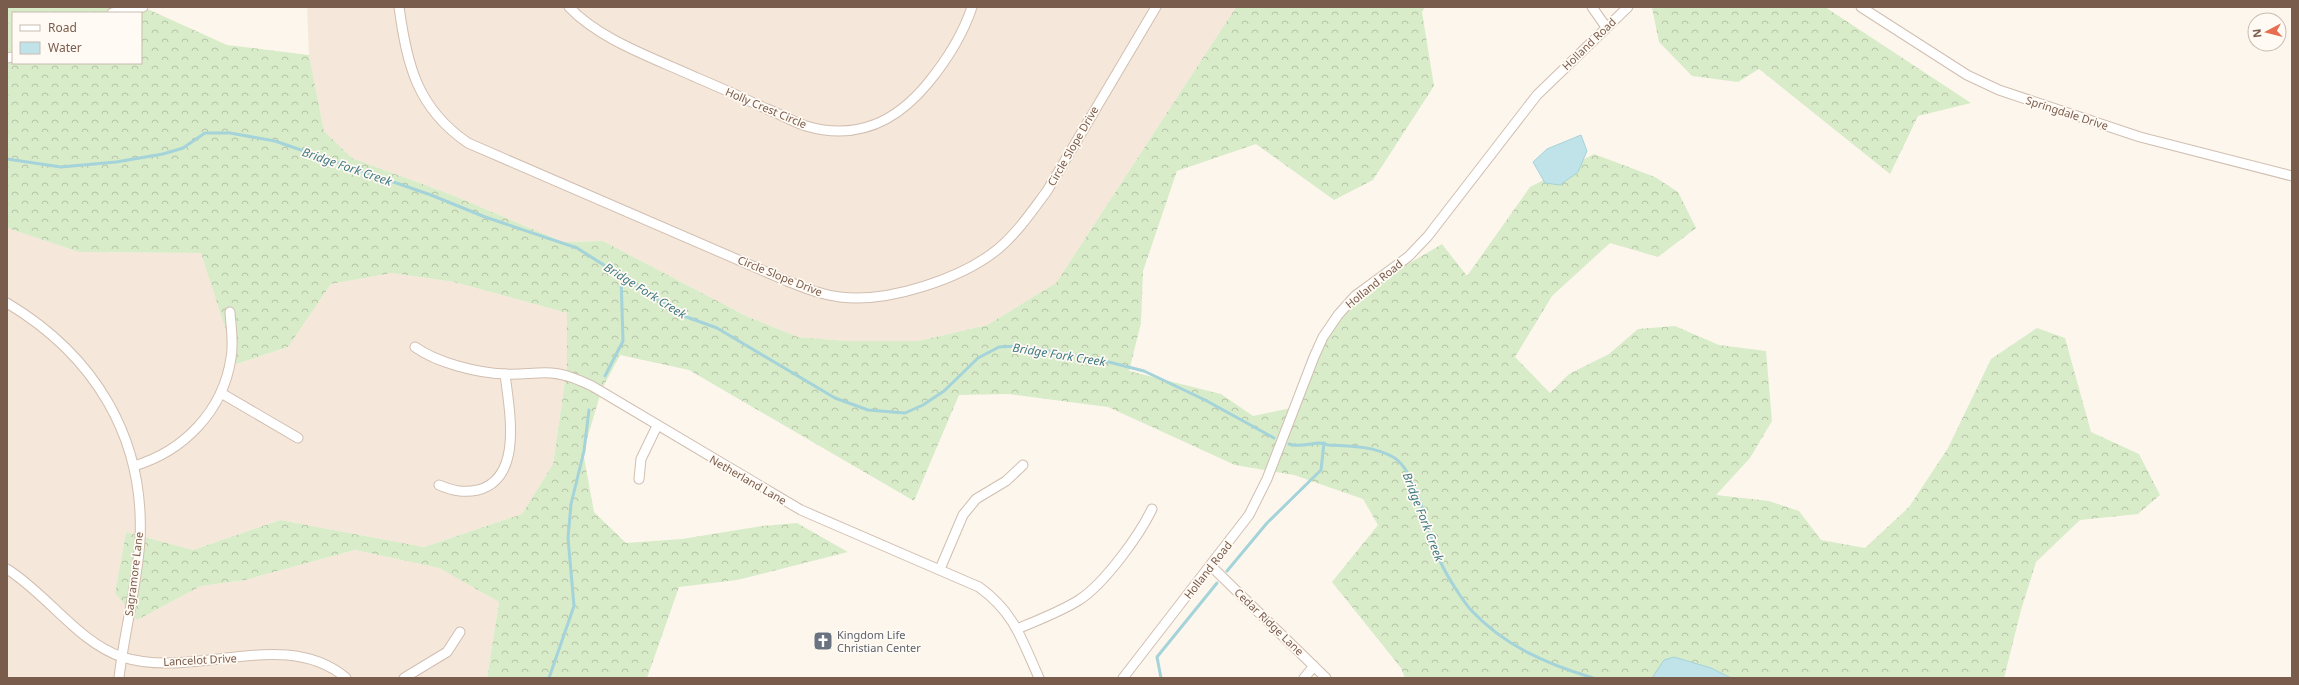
<svg xmlns="http://www.w3.org/2000/svg" width="2299" height="685" viewBox="0 0 2299 685" font-family="'Noto Sans',sans-serif">
  <style>
    .residential { fill: #f5e8da }
    .forest { fill: url(#forest-crowns); fill-rule: evenodd }
    .water { fill: #bfe3e8; stroke: #a5d3da }
    .lines { fill: none; stroke-linecap: round; stroke-linejoin: round }
    .stream { stroke: #a5d3da; stroke-width: 3 }
    .minor-casing { stroke: #d1beb0; stroke-width: 11 }
    .minor { stroke: #fff; stroke-width: 9 }
    .labels { text-anchor: middle; stroke-width: 3.5; stroke-linejoin: round; paint-order: stroke }
    .street-label { font-size: 11px; fill: #7a5c4d; stroke: #fffaf3 }
    .worship-label { font-size: 11px; fill: #5b616d; stroke: #fffaf3; text-anchor: start }
    .water-label { font-size: 12px; font-style: italic; fill: #437c86; stroke: #fffaf3 }
  </style>
  <defs>
    <pattern id="forest-crowns" width="20" height="18" patternUnits="userSpaceOnUse"><rect width="20" height="18" fill="#d8ecc9"/><path d="M2 6a3 3 0 1 1 6 0M12 15a3 3 0 1 1 6 0" fill="none" stroke="#b4c2a5"/></pattern>
  </defs>
  <rect width="100%" height="100%" fill="#fdf6ec"/>
  <g class="residential">
    <path d="M 307,7 L 1236,7 L 1056,283 L 987,325 L 918,341 L 847,341 L 798,337 L 746,316 L 603,241 L 563,242 L 452,195 L 352,158 L 324,131 L 309,55 Z"/>
    <path d="M 7,228 L 79,252 L 201,253 L 238,364 L 288,347 L 331,284 L 392,273 L 454,282 L 567,313 L 567,367 L 553,464 L 522,514 L 424,547 L 280,520 L 193,550 L 126,532 L 115,593 L 137,620 L 201,586 L 245,580 L 355,550 L 439,568 L 499,602 L 487,678 L 7,678 Z"/>
  </g>
  <g class="forest">
    <path d="M 7,7 L 143,7 L 227,45 L 309,55 L 324,131 L 352,158 L 452,195 L 563,242 L 603,241 L 746,316 L 798,337 L 847,341 L 918,341 L 987,325 L 1056,283 L 1236,7 L 1425,7 L 1422,12 L 1434,86 L 1373,180 L 1334,200 L 1256,144 L 1177,171 L 1143,271 L 1141,323 L 1129,371 L 1221,394 L 1253,416 L 1291,408 L 1320,336 L 1381,280 L 1442,244 L 1467,276 L 1530,187 L 1594,154 L 1655,177 L 1678,192 L 1696,228 L 1658,257 L 1610,243 L 1552,296 L 1515,357 L 1550,393 L 1569,374 L 1609,354 L 1638,329 L 1675,326 L 1719,345 L 1766,351 L 1772,421 L 1750,458 L 1716,495 L 1769,501 L 1799,511 L 1821,540 L 1865,548 L 1909,507 L 1948,448 L 1991,359 L 2037,328 L 2065,338 L 2091,432 L 2139,454 L 2160,495 L 2138,514 L 2080,520 L 2036,562 L 2021,610 L 2004,678 L 1405,678 L 1401,668 L 1332,582 L 1378,525 L 1363,499 L 1294,475 L 1235,465 L 1108,407 L 1008,394 L 959,395 L 914,501 L 689,370 L 620,355 L 602,389 L 583,452 L 594,512 L 626,543 L 682,539 L 762,526 L 797,523 L 848,552 L 737,580 L 679,587 L 647,678 L 487,678 L 499,602 L 439,568 L 355,550 L 245,580 L 201,586 L 137,620 L 115,593 L 126,532 L 193,550 L 280,520 L 424,547 L 522,514 L 553,464 L 567,367 L 567,313 L 454,282 L 392,273 L 331,284 L 288,347 L 237,364 L 201,253 L 79,252 L 7,228 ZM 13,13 L 141,13 L 141,63 L 13,63 Z"/>
    <path d="M 1825,7 L 1971,103 L 1918,116 L 1890,174 L 1759,69 L 1738,82 L 1692,76 L 1659,42 L 1652,8 Z"/>
  </g>
  <g class="water">
    <path d="M 1581,135 L 1587,151 L 1578,172 L 1560,185 L 1545,183 L 1533,162 L 1547,149 Z"/>
    <path d="M 1674,657 L 1711,668 L 1731,678 L 1652,678 L 1664,660 Z"/>
  </g>
  <g class="lines">
    <g class="stream">
      <path d="M 7,159 L 61,167 L 116,162 L 163,154 L 183,148 L 205,133 L 230,133 L 275,141 L 431,195 L 485,217 L 577,248 L 684,316 L 717,328 L 835,398 L 868,410 L 905,413 L 923,405 L 944,391 L 978,358 L 999,347 L 1018,346 L 1093,358 L 1144,371 L 1205,400 L 1274,438"/>
      <path d="M 605,376 L 623,341 L 621,277"/>
      <path d="M 1289,444 C 1302,449 1318,439 1328,445 C 1351,446 1373,446 1393,457 C 1418,471 1428,537 1441,563 C 1447,576 1461,598 1470,609 C 1504,646 1547,664 1593,678"/>
      <path d="M 1227,571 L 1267,523 L 1321,470 L 1324,443"/>
      <path d="M 549,678 L 574,606 L 568,538 L 571,504 L 584,451 L 589,410"/>
      <path d="M 1161,678 L 1157,657 L 1217,583"/>
    </g>
    <g class="minor-casing">
      <g id="minor">
        <path d="M 399,7 C 407,65 417,108 468,143 L 787,281 C 805,288 821,295 840,297 C 888,303 961,279 998,249 C 1018,232 1032,211 1047,191 L 1156,7"/>
        <path d="M 569,7 C 600,40 654,58 695,77 C 719,87 743,98 767,109 C 780,114 793,122 806,126 C 857,141 896,122 928,83 C 946,61 963,34 972,7"/>
        <path d="M 1592,7 L 1606,27"/>
        <path d="M 1861,7 L 1967,75 L 1999,90 L 2140,137 L 2292,176"/>
        <path d="M 112,13 L 143,7"/>
        <path d="M 7,58 L 13,57"/>
        <path d="M 7,303 C 94,355 145,437 140,540 C 137,587 124,632 119,678"/>
        <path d="M 415,347 C 437,363 478,373 505,374 C 521,375 536,372 551,373 C 566,374 579,380 592,386 L 801,510 L 979,587 C 1014,612 1022,640 1039,678"/>
        <path d="M 221,393 L 298,438"/>
        <path d="M 134,466 C 184,451 223,411 231,358 C 234,343 231,328 230,312"/>
        <path d="M 639,479 L 641,459 L 657,426"/>
        <path d="M 439,485 C 453,491 464,493 478,490 C 524,478 509,409 505,374"/>
        <path d="M 1211,566 L 1326,678"/>
        <path d="M 7,569 C 47,594 78,642 122,657 C 195,680 285,626 346,678"/>
        <path d="M 940,569 L 963,515 L 976,499 L 1006,481 L 1023,465"/>
        <path d="M 1017,629 C 1038,620 1060,612 1079,600 C 1104,584 1139,536 1152,509"/>
        <path d="M 404,678 L 447,652 L 460,632"/>
        <path d="M 1123,678 L 1249,515 L 1267,479 L 1314,357 L 1323,337 L 1338,315 L 1355,296 L 1408,257 L 1428,236 L 1537,95 L 1628,7"/>
        <path d="M 1304,678 L 1314,666"/>
      </g>
    </g>
    <use href="#minor" class="minor"/>
  </g>
  <defs>
    <g id="church-square" transform="scale(1)"><rect x="-9" y="-9" width="18" height="18" rx="4" fill="#6b7280" stroke="#fffaf3"/><path d="M-1.2-6h2.4v3.5h3.3v2.4h-3.3V6h-2.4V-.1h-3.3v-2.4h3.3Z" fill="#fff"/></g>
  </defs>
  <g fill-rule="evenodd">
    <use href="#church-square" x="823" y="641"/>
  </g>
  <g class="labels">
    <g class="street-label">
      <text transform="translate(1589 44) rotate(-44)" y="4">Holland Road</text>
      <text transform="translate(766 108) rotate(23)" y="4">Holly Crest Circle</text>
      <text transform="translate(2067 113) rotate(18)" y="4">Springdale Drive</text>
      <text transform="translate(1073 146) rotate(-60)" y="4">Circle Slope Drive</text>
      <text transform="translate(780 276) rotate(22)" y="4">Circle Slope Drive</text>
      <text transform="translate(1374 284) rotate(-39)" y="4">Holland Road</text>
      <text transform="translate(748 480) rotate(30)" y="4">Netherland Lane</text>
      <text transform="translate(1208 570) rotate(-52)" y="4">Holland Road</text>
      <text transform="translate(134 574) rotate(-83)" y="4">Sagramore Lane</text>
      <text transform="translate(1269 622) rotate(44)" y="4">Cedar Ridge Lane</text>
      <text transform="translate(200 660) rotate(-3)" y="4">Lancelot Drive</text>
    </g>
    <g class="worship-label">
      <text x="837" y="639">Kingdom Life<tspan x="837" dy="13">Christian Center</tspan></text>
    </g>
    <g class="water-label">
      <text transform="translate(347 167) rotate(19)" y="4">Bridge Fork Creek</text>
      <text transform="translate(645 291) rotate(32)" y="4">Bridge Fork Creek</text>
      <text transform="translate(1059 355) rotate(9)" y="4">Bridge Fork Creek</text>
      <text transform="translate(1423 517) rotate(69)" y="4">Bridge Fork Creek</text>
    </g>
  </g>
  <rect width="2299" height="685" fill="none" stroke="#7a5c4d" stroke-width="16"/>
  <rect x="12" y="12" width="130" height="52" fill="#fffaf3" stroke="#cabbb1"/>
  <rect x="20" y="25" width="20" height="6" fill="#ffffff" stroke="#cabbb1"/>
  <text x="48" y="32" font-size="12" fill="#7a5c4d">Road</text>
  <rect x="20" y="42" width="20" height="12" fill="#bfe3e8" stroke="#cabbb1"/>
  <text x="48" y="52" font-size="12" fill="#7a5c4d">Water</text>
  <g transform="translate(2267 32) rotate(263)"><circle r="19" fill="#fffaf3" stroke="#cabbb1"/>
  <path d="M0-3L7 15L0 10L-7 15Z" fill="#e76f51"/>
  <text y="-6" font-size="11" font-weight="bold" text-anchor="middle" fill="#7a5c4d">N</text>
  </g>
</svg>
